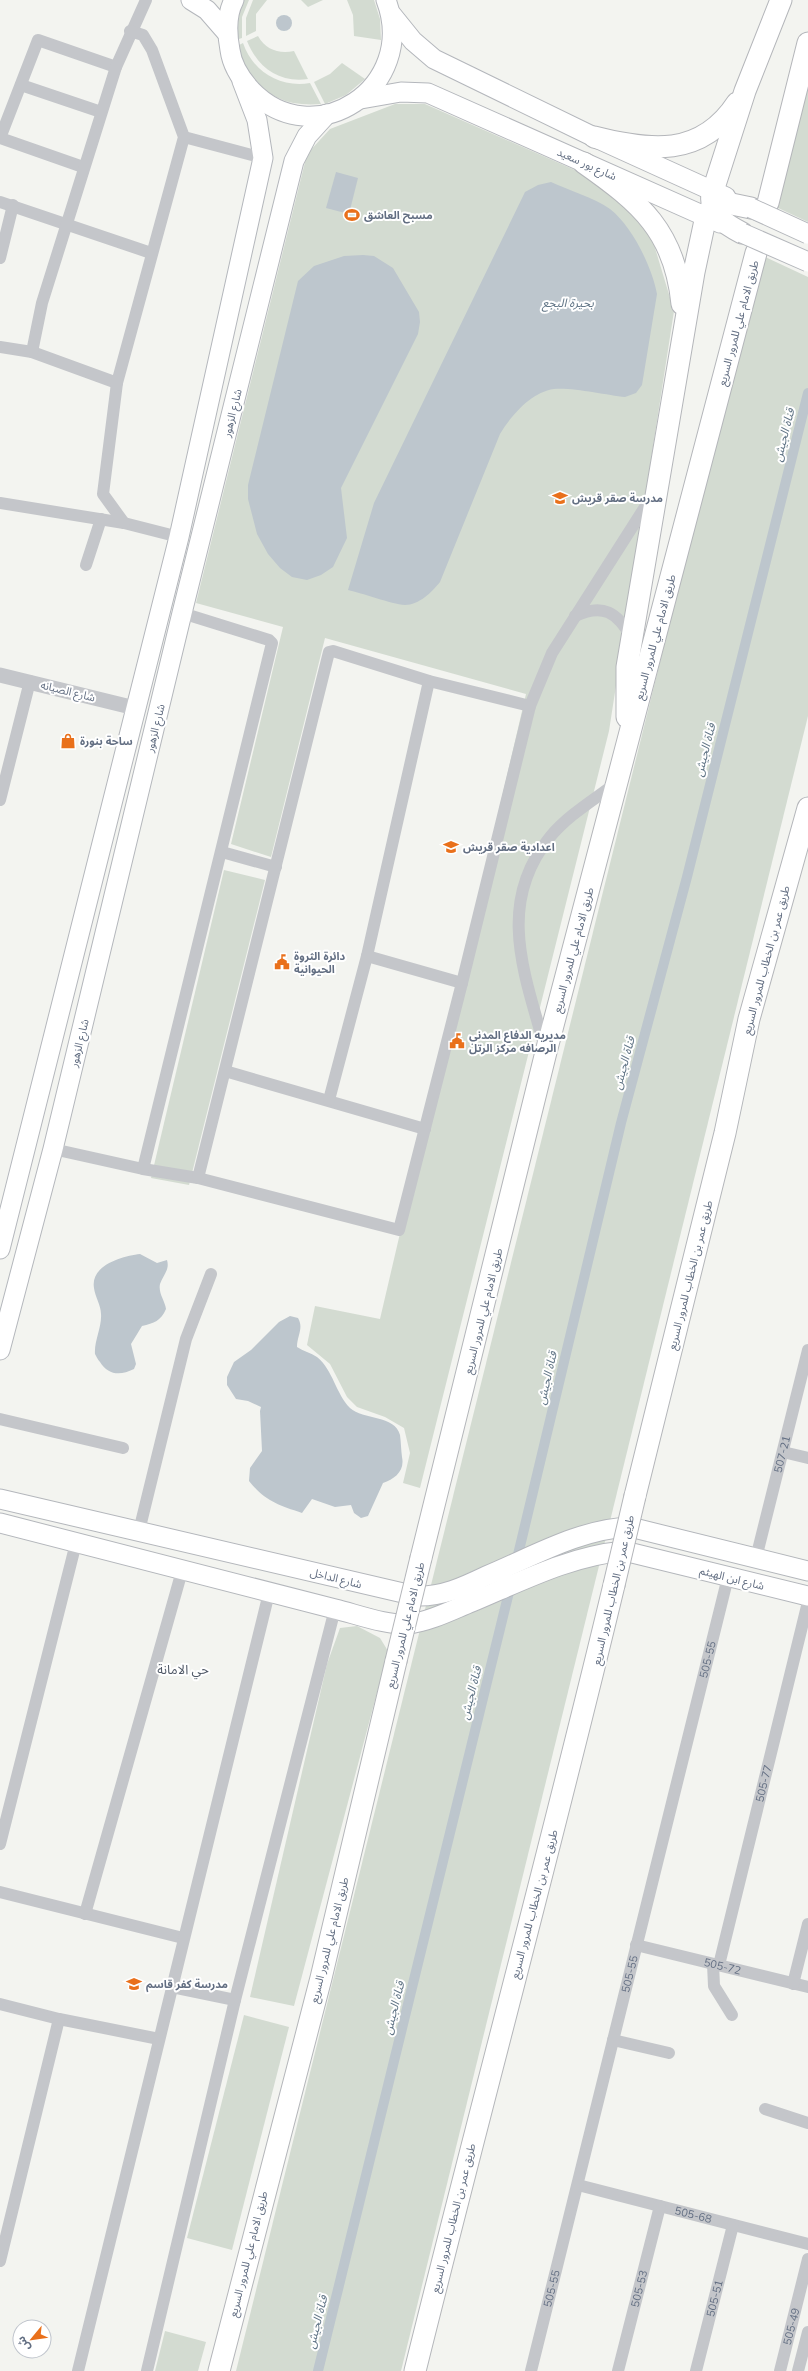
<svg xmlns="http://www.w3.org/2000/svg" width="808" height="2371" viewBox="0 0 808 2371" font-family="Mulish,'Noto Sans Arabic',sans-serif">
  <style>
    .green { fill: #d3dbd1 }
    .water { fill: #bdc6cd }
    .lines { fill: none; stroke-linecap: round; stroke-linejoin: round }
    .canal { stroke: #bdc6cd; stroke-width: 10 }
    .motorway-tunnel { stroke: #cfd2d4; stroke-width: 21; stroke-dasharray: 21 10; stroke-linecap: butt }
    .primary-casing { stroke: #b4b7bc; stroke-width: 21 }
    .motorway-casing { stroke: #b4b6ba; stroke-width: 23 }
    .minor { stroke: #c4c6ca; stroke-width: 12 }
    .tertiary { stroke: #c4c6ca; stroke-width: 15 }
    .primary { stroke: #fff; stroke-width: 19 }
    .motorway { stroke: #fff; stroke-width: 21 }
    .primary-bridge-casing { stroke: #b4b7bc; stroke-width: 21; stroke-linecap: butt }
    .motorway-bridge-casing { stroke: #b4b6ba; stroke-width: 23; stroke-linecap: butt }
    .primary-bridge { stroke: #fff; stroke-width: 19 }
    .motorway-bridge { stroke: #fff; stroke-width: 21 }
    .labels { text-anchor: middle; stroke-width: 4; stroke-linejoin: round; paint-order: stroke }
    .street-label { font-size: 11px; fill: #626e82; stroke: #fff }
    .poi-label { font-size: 11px; font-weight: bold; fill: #626e82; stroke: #fff; text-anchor: start }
    .water-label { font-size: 12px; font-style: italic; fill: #627687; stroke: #fff }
    .quarter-label { font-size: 13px; fill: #505967; stroke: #fff }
  </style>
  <rect width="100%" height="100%" fill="#f3f4f0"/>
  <g class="green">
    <path d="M 242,0 L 249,0 L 242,17 L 242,38 L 236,40 L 235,26 Z"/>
    <path d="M 253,0 L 267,0 L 256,14 L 256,31 L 246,36 L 246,18 Z"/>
    <path d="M 301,0 L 323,0 L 308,7 Z"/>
    <path d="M 347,0 L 374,0 L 380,19 L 381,40 L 354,36 L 353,15 Z"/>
    <path d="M 258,36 C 266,50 279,54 294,51 L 308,79 C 279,83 258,68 247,41 Z"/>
    <path d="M 243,43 C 253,72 280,88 310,83 L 321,104 C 277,108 250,87 237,46 Z"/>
    <path d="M 342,63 L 365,79 L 346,95 L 325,104 L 314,82 L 330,74 Z"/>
    <path d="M 808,70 L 808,222 L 774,206 Z"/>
    <path d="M 395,104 L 425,104 L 602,182 L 652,238 L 674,311 L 609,731 L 420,1488 L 403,1483 L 410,1453 L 404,1428 L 385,1417 L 357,1407 L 347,1397 L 330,1364 L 307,1345 L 315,1306 L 380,1319 L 526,694 L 325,638 L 271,857 L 231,844 L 283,627 L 196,603 L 307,154 L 330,129 Z"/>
    <path d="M 761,255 L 808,277 L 808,716 L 401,2371 L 236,2371 Z"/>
    <path d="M 224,870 L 265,880 L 189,1185 L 151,1178 Z"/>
    <path d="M 357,1626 L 380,1638 L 388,1651 L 294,2006 L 250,1997 L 327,1664 L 340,1628 Z"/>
    <path d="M 244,2015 L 289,2027 L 232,2250 L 187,2238 Z"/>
    <path d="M 165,2331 L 206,2342 L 198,2371 L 155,2371 Z"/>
  </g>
  <g class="water">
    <circle cx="284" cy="23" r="8"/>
    <path d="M 336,172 L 358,178 L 349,214 L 326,208 Z"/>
    <path d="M 551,182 C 568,190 595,198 610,209 C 632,226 652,267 657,294 L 642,385 L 636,393 L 625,397 C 607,395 571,387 554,389 C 531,392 511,416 500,434 L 440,582 C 432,592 419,605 405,605 C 391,604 362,593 348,590 L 374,503 L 525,192 L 538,185 Z"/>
    <path d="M 363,255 L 374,256 L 393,268 L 419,312 L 420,322 L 418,334 L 341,488 L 347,538 L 333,567 L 321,575 L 307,580 L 292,577 L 280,568 L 268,554 L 257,534 L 248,499 L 248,485 L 298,281 L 314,266 L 344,256 Z"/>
    <path d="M 140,1254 L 157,1263 L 167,1260 C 170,1270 163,1275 160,1284 C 158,1293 165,1301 166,1309 C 161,1321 154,1323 142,1326 L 131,1344 L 136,1364 L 134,1369 C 120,1376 108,1375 100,1362 C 98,1360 96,1356 95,1354 C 94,1341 102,1327 101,1314 C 101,1305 95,1297 94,1288 C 90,1265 123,1256 140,1254 Z"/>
    <path d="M 290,1316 L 298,1318 C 304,1328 297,1336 297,1347 C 303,1351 311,1353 317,1357 C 333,1370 336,1394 350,1408 C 363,1420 395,1415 400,1435 C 401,1442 401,1450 402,1457 C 405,1471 395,1479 383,1483 L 368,1516 L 361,1518 L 354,1513 L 351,1505 L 335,1507 L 312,1499 L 302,1513 C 278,1505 265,1501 249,1481 L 250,1468 L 262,1451 L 260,1411 L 261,1407 L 248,1401 L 236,1399 L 227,1385 L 227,1377 L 234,1362 L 251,1350 L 279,1322 Z"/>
  </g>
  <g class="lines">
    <g class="canal">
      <path d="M 516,1563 L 621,1123 L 687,877 L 808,393"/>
      <path d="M 318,2371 L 511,1584"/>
    </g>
    <path class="motorway-tunnel" d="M 756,253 L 768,203"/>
    <g class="primary-casing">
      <g id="primary">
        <path d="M 191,0 L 207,10 L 227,33"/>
        <path d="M 234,0 C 226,15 227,34 230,50 C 232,65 241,79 251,90 C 314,156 419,87 386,0"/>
        <path d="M 392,15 L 413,41 L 434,59 L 594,137 L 726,197"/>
        <path d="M 361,99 L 401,92 L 428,93 L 720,223"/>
        <path d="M 0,1249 L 179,537 L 263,158 L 257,120 L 242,81"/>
        <path d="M 0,1350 L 53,1149 L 182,613 L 294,161 L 307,136 L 327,114"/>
        <path d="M 0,1499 L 416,1596 C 442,1597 463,1587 486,1576 C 532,1557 579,1529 630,1527 L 808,1571"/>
        <path d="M 0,1523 L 335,1609 C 356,1614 388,1626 409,1624 C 431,1621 452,1610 472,1602 C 522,1581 570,1556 624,1551 L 808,1596"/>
      </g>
    </g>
    <g class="motorway-casing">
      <g id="motorway">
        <path d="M 594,137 C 649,151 701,158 737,103"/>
        <path d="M 584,163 C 641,203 675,232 682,304"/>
        <path d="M 768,203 L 808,43"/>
        <path d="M 742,233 C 725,224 709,215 712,194 L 745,91 L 781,0"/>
        <path d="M 627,717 L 627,667 L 694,272 L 706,216 L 712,207 L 727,203 L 751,208"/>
        <path d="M 635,1496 L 725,1133 L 749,1019 L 808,808"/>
        <path d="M 421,1558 L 546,1052 L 756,253"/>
        <path d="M 219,2371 L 321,1978 L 396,1661"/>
        <path d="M 415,2371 C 480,2109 551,1848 614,1585"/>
      </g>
    </g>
    <g class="minor">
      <path d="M 21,85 L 101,112"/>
      <path d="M 184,137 L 263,158"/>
      <path d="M 83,167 L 0,138 L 38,40 L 116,67"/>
      <path d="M 0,202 L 151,253"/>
      <path d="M 0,258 L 13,205"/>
      <path d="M 0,347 L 32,352 L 117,383"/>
      <path d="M 32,352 L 42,303 L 116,67 L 146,0"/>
      <path d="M 0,503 L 124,523 L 179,537"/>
      <path d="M 124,523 L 103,494 L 117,383 L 184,137 L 152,50 L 143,35 L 130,31"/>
      <path d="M 86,565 L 101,519"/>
      <path d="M 575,616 C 603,603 617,612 632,638"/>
      <path d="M 0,800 L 30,681"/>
      <path d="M 222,852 L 276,867"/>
      <path d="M 367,956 L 462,983"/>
      <path d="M 545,1048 C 525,975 495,904 550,837 C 568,815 594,800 616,783"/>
      <path d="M 225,1071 L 425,1129"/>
      <path d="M 329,1100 L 367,956 L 429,681"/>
      <path d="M 53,1149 L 143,1169 L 198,1178 L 399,1230 L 462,983 L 530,706 L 552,653 L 652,496"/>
      <path d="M 143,1169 L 272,643 L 269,640 L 182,613"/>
      <path d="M 198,1178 L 329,652 L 333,651 L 429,681 L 530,706"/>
      <path d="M 0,1419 L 123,1448"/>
      <path d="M 783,1452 L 808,1458"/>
      <path d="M 139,1531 L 186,1339 L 211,1274"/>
      <path id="s1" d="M 756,1558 L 808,1350"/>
      <path d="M 0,1844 L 76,1543"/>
      <path d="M 0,1892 L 183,1938"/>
      <path d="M 85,1914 L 182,1571"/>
      <path id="s2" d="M 636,1945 L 808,1987"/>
      <path d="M 713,1964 L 714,1986 L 732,2015"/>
      <path id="s3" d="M 719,1965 L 808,1602"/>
      <path d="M 793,1984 L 808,1924"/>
      <path d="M 172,1987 L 235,2000"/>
      <path d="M 0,2004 L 59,2019 L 159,2039"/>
      <path d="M 613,2040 L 669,2053"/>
      <path d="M 765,2109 L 808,2123"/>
      <path id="s4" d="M 578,2185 L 808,2244"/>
      <path d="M 0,2261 L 59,2019"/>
      <path d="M 78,2371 L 269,1593"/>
      <path d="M 147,2371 L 235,2000 L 335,1609"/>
      <path id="s5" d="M 531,2371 L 728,1577"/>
      <path id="s6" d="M 618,2371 L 660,2206"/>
      <path id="s7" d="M 696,2371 L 733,2225"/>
      <path id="s8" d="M 780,2371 L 808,2259"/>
      <path d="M 798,2371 L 808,2332"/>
    </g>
    <path class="tertiary" d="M 0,675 L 135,708"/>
    <use href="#primary" class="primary"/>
    <use href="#motorway" class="motorway"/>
    <g class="primary-bridge-casing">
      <g id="primary-bridge">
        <path d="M 751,208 L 808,234"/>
        <path d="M 742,233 L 808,262"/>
      </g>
    </g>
    <g class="motorway-bridge-casing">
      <g id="motorway-bridge">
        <path d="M 614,1585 L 635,1496"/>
        <path d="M 396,1661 L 421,1558"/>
      </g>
    </g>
    <use href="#primary-bridge" class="primary-bridge"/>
    <use href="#motorway-bridge" class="motorway-bridge"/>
  </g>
  <defs>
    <g id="stadium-bare" transform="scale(1.2)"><path d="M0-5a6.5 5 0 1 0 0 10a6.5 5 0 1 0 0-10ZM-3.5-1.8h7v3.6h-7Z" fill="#e9701b" stroke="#fff" stroke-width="2.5" paint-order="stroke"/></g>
    <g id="school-bare" transform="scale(1.2)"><path d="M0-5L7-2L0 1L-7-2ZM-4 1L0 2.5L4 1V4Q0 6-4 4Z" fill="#e9701b" stroke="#fff" stroke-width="2.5" paint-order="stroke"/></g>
    <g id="shop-bare" transform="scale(1.2)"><path d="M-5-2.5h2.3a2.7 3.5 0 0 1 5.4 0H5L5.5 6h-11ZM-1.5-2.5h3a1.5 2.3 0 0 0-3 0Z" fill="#e9701b" stroke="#fff" stroke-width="2.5" paint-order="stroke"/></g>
    <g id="civic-bare" transform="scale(1.2)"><path d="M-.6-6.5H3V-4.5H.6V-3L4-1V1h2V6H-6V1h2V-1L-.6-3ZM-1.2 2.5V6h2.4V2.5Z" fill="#e9701b" stroke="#fff" stroke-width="2.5" paint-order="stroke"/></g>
  </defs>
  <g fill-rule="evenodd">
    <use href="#stadium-bare" x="352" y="215"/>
    <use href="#school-bare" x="560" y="498"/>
    <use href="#shop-bare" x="68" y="741"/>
    <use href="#school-bare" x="451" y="847"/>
    <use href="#civic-bare" x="282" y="962"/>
    <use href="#civic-bare" x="457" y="1041"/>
    <use href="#school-bare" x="134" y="1984"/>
  </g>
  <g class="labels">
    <g class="street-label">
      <text transform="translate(587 164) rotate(24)" y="4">شارع بور سعيد</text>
      <text transform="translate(738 323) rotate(-75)" y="4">طريق الامام علي للمرور السريع</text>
      <text transform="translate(232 413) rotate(-76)" y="4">شارع الزهور</text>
      <text transform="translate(655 637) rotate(-75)" y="4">طريق الامام علي للمرور السريع</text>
      <text transform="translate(68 691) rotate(14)" y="4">شارع الصيانه</text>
      <text transform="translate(155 728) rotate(-76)" y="4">شارع الزهور</text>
      <text transform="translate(573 950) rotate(-75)" y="4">طريق الامام علي للمرور السريع</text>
      <text transform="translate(766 960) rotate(-75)" y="4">طريق عمر بن الخطاب للمرور السريع</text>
      <text transform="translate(79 1043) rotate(-76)" y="4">شارع الزهور</text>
      <text transform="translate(690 1275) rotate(-76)" y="4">طريق عمر بن الخطاب للمرور السريع</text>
      <text transform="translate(483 1311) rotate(-76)" y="4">طريق الامام علي للمرور السريع</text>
      <text dy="4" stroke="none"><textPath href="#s1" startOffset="107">507-21</textPath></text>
      <text transform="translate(336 1578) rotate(14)" y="4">شارع الداخل</text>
      <text transform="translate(732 1578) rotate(14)" y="4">شارع ابن الهيثم</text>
      <text transform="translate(613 1590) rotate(-77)" y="4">طريق عمر بن الخطاب للمرور السريع</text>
      <text transform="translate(405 1625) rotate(-76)" y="4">طريق الامام علي للمرور السريع</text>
      <text dy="4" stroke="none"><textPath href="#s5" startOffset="733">505-55</textPath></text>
      <text dy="4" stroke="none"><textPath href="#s3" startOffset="187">505-77</textPath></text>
      <text transform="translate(534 1904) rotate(-75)" y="4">طريق عمر بن الخطاب للمرور السريع</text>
      <text transform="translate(329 1940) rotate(-76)" y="4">طريق الامام علي للمرور السريع</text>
      <text dy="4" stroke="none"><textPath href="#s2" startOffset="89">505-72</textPath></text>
      <text dy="4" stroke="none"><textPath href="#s5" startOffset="409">505-55</textPath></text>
      <text dy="4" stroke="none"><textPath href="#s4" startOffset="119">505-68</textPath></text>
      <text transform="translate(453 2218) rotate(-76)" y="4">طريق عمر بن الخطاب للمرور السريع</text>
      <text transform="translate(248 2254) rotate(-76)" y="4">طريق الامام علي للمرور السريع</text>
      <text dy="4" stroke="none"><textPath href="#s5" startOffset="85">505-55</textPath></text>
      <text dy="4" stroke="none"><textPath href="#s6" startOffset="85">505-53</textPath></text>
      <text dy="4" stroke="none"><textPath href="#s7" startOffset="75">505-51</textPath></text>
      <text dy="4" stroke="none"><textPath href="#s8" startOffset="46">505-49</textPath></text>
    </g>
    <g class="poi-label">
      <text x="364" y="219">مسبح العاشق</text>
      <text x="572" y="502">مدرسة صقر قريش</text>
      <text x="80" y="745">ساحة بنورة</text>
      <text x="463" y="851">اعدادية صقر قريش</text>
      <text x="294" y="960">دائرة الثروة<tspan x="294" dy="13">الحيوانية</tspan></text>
      <text x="469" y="1039">مديريه الدفاع المدني<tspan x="469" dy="13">الرصافه مركز الرتل</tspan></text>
      <text x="146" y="1988">مدرسة كفر قاسم</text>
    </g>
    <g class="water-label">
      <text x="568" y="307">بحيرة البجع</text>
      <text transform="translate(784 435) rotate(-76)" y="4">قناة الجيش</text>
      <text transform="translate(705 750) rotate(-76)" y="4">قناة الجيش</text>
      <text transform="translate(624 1063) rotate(-75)" y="4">قناة الجيش</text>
      <text transform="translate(547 1378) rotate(-77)" y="4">قناة الجيش</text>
      <text transform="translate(471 1693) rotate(-76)" y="4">قناة الجيش</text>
      <text transform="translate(394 2008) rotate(-76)" y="4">قناة الجيش</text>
      <text transform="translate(317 2322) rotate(-76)" y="4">قناة الجيش</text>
    </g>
    <g class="quarter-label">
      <text x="183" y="1674">حي الامانة</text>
    </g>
  </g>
  <g transform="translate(32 2339) rotate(241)"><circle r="19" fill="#ffffff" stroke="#c0c5cd"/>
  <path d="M0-3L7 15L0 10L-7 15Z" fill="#e9701b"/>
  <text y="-6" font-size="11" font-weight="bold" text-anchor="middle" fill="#626e82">ش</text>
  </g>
</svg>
